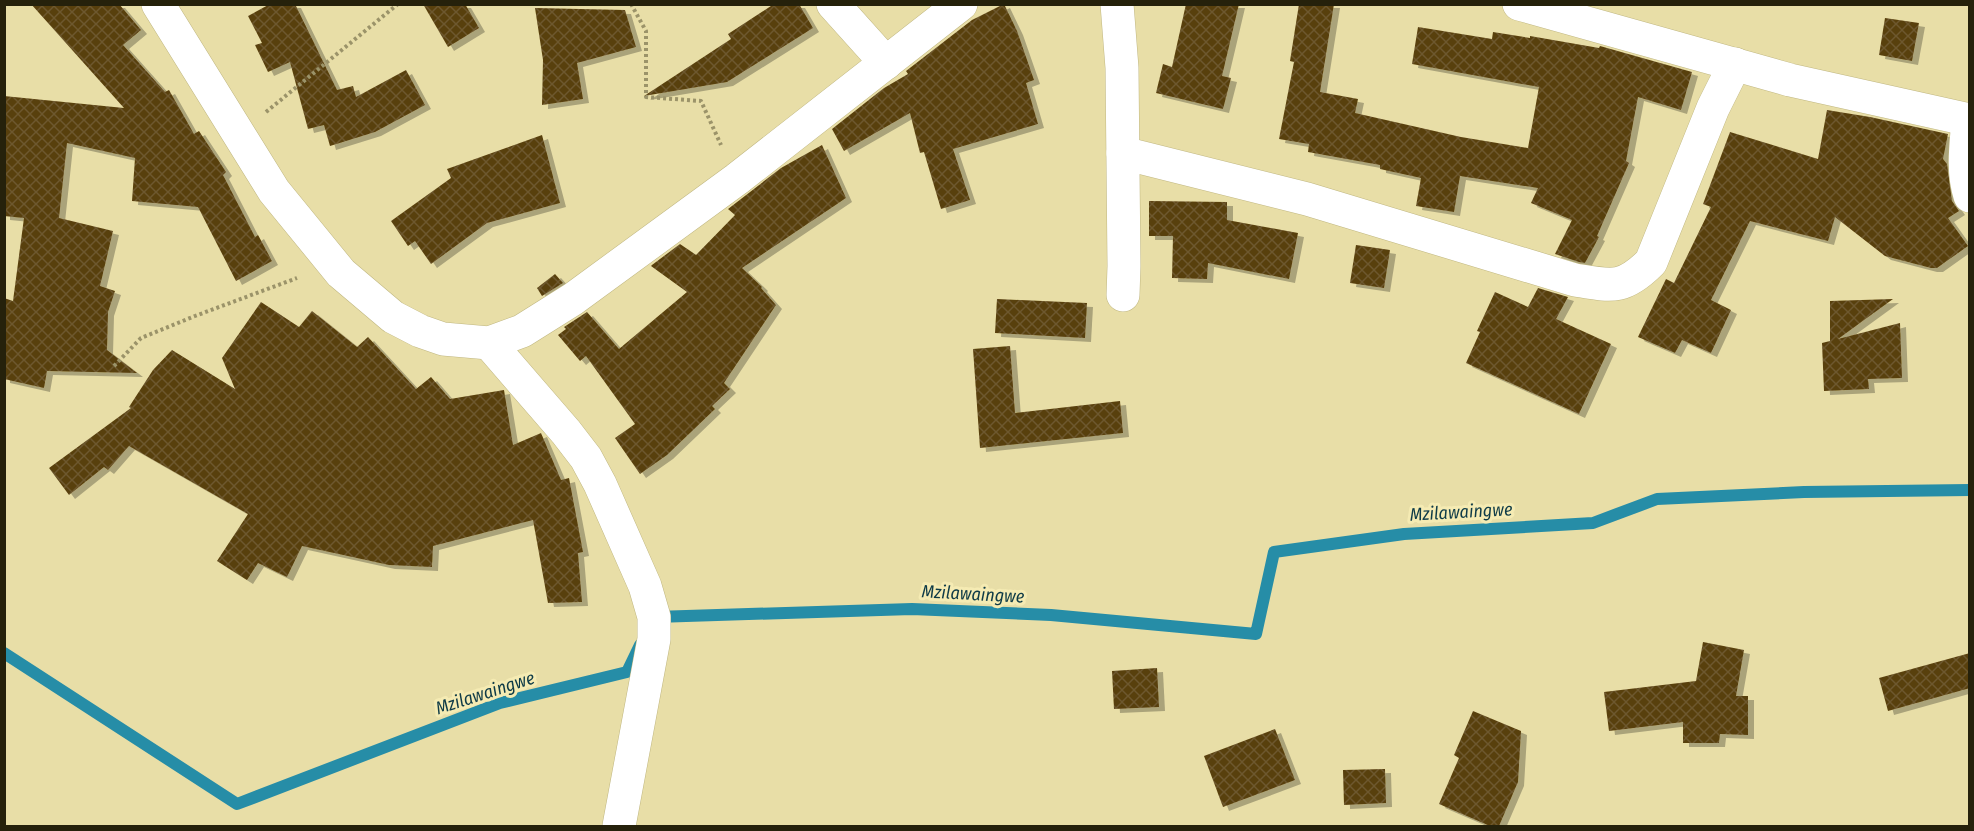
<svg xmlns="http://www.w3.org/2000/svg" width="1974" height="831" viewBox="0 0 1974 831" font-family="'Fira Sans Condensed',sans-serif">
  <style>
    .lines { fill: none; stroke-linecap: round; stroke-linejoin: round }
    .stream { stroke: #268da7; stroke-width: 12 }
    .building { fill: url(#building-cross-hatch); filter: url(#shadow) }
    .street-casing { stroke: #c0b781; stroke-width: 34 }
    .path { stroke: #9b9369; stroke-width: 4; stroke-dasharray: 3 3; stroke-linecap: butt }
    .street { stroke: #fff; stroke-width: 33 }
    .labels { text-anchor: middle; stroke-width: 6; stroke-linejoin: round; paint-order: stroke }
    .water-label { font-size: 18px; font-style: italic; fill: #0f3b47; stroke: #f5ebb3 }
  </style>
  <defs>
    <pattern id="building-cross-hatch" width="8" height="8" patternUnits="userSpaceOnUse" patternTransform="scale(1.5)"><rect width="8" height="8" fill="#593f0d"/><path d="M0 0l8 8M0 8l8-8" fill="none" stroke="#6d582f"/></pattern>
    <filter id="shadow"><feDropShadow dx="6" dy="4" stdDeviation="0" flood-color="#0004"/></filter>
  </defs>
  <rect width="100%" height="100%" fill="#e8dea7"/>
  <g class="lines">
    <g class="stream">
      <path d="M 655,617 L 912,609 L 1051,615 L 1256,634 L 1274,552 L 1404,534 L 1593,523 L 1657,499 L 1804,492 L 1970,490"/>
      <path d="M 4,653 L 237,804 L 500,703 L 627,672 L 640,645"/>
    </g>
  </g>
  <g class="building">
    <path d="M 31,4 L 119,4 L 141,30 L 123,45 L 165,92 L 169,90 L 194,134 L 199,131 L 226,172 L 223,175 L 255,237 L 258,235 L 272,261 L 236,281 L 198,207 L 132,201 L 135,158 L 67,143 L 59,218 L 113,231 L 100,286 L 115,291 L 108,312 L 107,350 L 137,373 L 47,371 L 44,388 L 4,379 L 4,298 L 13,301 L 24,218 L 4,216 L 4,96 L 124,108 Z"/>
    <path d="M 270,4 L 295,4 L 337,90 L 353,86 L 356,97 L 406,70 L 425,105 L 375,132 L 330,146 L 324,125 L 308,129 L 290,62 L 268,72 L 255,45 L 262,43 L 248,16 Z"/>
    <path d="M 423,4 L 465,4 L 479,28 L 448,47 Z"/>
    <path d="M 774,4 L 799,4 L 813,28 L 727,82 L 644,96 L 731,39 L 728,34 Z"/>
    <path d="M 1004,4 L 1017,31 L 1034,80 L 1026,83 L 1038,124 L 953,149 L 970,200 L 941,209 L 924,152 L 920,153 L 910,113 L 844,151 L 832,129 L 884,88 L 908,74 L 906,71 L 972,20 Z"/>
    <path d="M 1186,4 L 1239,4 L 1222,76 L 1231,78 L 1223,109 L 1156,93 L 1163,64 L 1172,67 Z"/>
    <path d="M 1299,4 L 1334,4 L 1320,92 L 1358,99 L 1355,113 L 1461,137 L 1528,148 L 1539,87 L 1412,64 L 1418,27 L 1492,39 L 1493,32 L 1530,38 L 1530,36 L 1599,48 L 1600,46 L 1692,72 L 1681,110 L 1638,97 L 1626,161 L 1629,163 L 1597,236 L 1599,237 L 1585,263 L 1579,262 L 1555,254 L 1572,220 L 1531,203 L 1538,188 L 1460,176 L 1454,212 L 1416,206 L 1421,178 L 1380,169 L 1380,165 L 1308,152 L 1309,144 L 1279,139 L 1294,62 L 1290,61 Z"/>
    <path d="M 535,8 L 625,10 L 636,47 L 577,63 L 583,99 L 542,105 L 543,60 Z"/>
    <path d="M 1885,18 L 1919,23 L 1912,61 L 1879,55 Z"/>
    <path d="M 1827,110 L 1870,117 L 1948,134 L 1943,159 L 1947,164 L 1952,201 L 1959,211 L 1948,218 L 1968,246 L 1937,268 L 1931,268 L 1885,256 L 1835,217 L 1828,241 L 1750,221 L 1711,300 L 1731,310 L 1711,353 L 1682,340 L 1675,353 L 1638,337 L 1666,279 L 1674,283 L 1711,207 L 1703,204 L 1730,132 L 1818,159 Z"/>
    <path d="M 542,135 L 560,203 L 487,223 L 431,264 L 415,241 L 408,246 L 391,221 L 451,178 L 447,169 Z"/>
    <path d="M 822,145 L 846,198 L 742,268 L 762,287 L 761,288 L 776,305 L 724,383 L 730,389 L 712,406 L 715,409 L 667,455 L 640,474 L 615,438 L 635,424 L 586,356 L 580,361 L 558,335 L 566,329 L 564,327 L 587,312 L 619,349 L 687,292 L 651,266 L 652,265 L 680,244 L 696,255 L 735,215 L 728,209 L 781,168 Z"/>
    <path d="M 1149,201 L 1227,202 L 1227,220 L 1298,233 L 1289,279 L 1208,263 L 1207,279 L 1172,278 L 1173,236 L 1149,236 Z"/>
    <path d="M 1356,245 L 1390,250 L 1384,288 L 1350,283 Z"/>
    <path d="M 555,274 L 563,283 L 542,296 L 537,288 Z"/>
    <path d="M 1538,288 L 1568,297 L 1556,319 L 1611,344 L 1579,414 L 1466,363 L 1480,332 L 1477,331 L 1495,292 L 1528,307 Z"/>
    <path d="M 997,299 L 1087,303 L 1085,338 L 995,333 Z"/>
    <path d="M 1893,299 L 1838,339 L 1900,323 L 1902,378 L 1868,379 L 1869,389 L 1824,391 L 1822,343 L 1830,341 L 1830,301 Z"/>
    <path d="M 261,302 L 299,327 L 312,311 L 357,347 L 368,337 L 416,389 L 431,377 L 450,399 L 504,390 L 513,445 L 541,433 L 561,480 L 569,478 L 583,552 L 578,553 L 582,602 L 548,603 L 533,520 L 433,546 L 432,567 L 389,565 L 302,546 L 287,577 L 258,563 L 247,580 L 217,561 L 248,514 L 129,446 L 108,470 L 104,467 L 69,495 L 49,468 L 131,408 L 129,407 L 153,370 L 172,350 L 235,389 L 222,358 Z"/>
    <path d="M 1010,346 L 1015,413 L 1120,401 L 1123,433 L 980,448 L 973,349 Z"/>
    <path d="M 1703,642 L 1744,650 L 1736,696 L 1748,696 L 1748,735 L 1720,734 L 1719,743 L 1683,743 L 1683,722 L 1609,731 L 1604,692 L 1696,681 Z"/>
    <path d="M 1970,653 L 1970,688 L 1888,711 L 1879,678 Z"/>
    <path d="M 1157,668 L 1159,707 L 1114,709 L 1112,671 Z"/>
    <path d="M 1473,711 L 1521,731 L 1518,782 L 1499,826 L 1490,826 L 1439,804 L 1459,758 L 1454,755 Z"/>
    <path d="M 1275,729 L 1295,780 L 1223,807 L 1204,756 Z"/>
    <path d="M 1385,769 L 1386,803 L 1344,805 L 1343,770 Z"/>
  </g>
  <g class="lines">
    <g class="street-casing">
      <g id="street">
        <path d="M 158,4 L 274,191 L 341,273 L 393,317 L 420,331 L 443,339 L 489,343 L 522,331 L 573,299 L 737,179 L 961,4"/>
        <path d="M 833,4 L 886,63"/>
        <path d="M 1117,4 L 1122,68 L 1124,266 L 1123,295"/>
        <path d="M 1519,4 L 1790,80 L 1970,120"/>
        <path d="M 1968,120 C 1966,145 1962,171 1970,196"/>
        <path d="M 1123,153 L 1307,199 L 1575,280 C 1612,286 1623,290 1651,262 L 1713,108 L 1735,64"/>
        <path d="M 489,343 L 566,432 L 586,458 L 600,484 L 645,586 L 654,617 L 654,639 L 619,826"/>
      </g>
    </g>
    <g class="path">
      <path d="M 631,4 L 646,31 L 646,97 L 701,101 L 721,145"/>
      <path d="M 266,112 L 398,4"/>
      <path d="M 114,366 L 141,338 L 195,316 L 297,278"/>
    </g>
    <use href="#street" class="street"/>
  </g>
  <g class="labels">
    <g class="water-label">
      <text transform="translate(1461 512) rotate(-3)" y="6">Mzilawaingwe</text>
      <text transform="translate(973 594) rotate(3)" y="6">Mzilawaingwe</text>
      <text transform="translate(485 693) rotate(-18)" y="6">Mzilawaingwe</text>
    </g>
  </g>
  <rect width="1974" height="831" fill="none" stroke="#25210b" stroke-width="12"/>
</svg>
